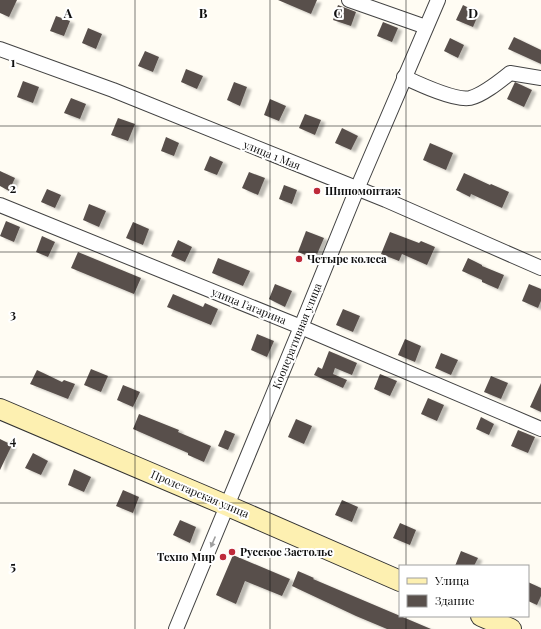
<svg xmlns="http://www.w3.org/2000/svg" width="541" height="629" viewBox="0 0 541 629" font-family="'Playfair Display',serif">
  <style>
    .building { fill: #59504c; filter: url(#shadow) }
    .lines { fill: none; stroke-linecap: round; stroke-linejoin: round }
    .minor-casing { stroke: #434343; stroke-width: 16 }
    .secondary-casing { stroke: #323232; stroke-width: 22 }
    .minor { stroke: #fff; stroke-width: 14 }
    .secondary { stroke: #fdf0b1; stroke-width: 20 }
    .oneway { fill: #9f9f9f }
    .grid { fill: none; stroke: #101010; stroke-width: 1; stroke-opacity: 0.55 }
    .poi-dot { fill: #be2a3a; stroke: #fff; stroke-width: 1.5 }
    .labels { text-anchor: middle; stroke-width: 4; stroke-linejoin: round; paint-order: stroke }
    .street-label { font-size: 11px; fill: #101010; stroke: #fff }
    .poi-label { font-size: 11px; font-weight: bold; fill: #101010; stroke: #fff; text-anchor: start }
    .grid-label { font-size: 13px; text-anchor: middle; font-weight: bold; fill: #101010; stroke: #fff; stroke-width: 4; stroke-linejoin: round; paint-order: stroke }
  </style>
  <defs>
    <filter id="shadow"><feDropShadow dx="4.5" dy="2.5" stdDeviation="1" flood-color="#0004"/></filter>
  </defs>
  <rect width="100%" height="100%" fill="#fffcf3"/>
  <g class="building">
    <path d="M 0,0 L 17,0 L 9,17 L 0,13 Z"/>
    <path d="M 278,0 L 317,0 L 311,14 Z"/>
    <path d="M 338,5 L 356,12 L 351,26 L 333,20 Z"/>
    <path d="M 463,5 L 479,13 L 473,27 L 456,20 Z"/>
    <path d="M 56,16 L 70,21 L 64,36 L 50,31 Z"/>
    <path d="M 383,22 L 398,28 L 392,42 L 377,36 Z"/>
    <path d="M 88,28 L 102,34 L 96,49 L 82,43 Z"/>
    <path d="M 514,37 L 541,50 L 541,64 L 508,49 Z"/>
    <path d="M 450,38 L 464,45 L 458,58 L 444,51 Z"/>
    <path d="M 145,51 L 159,57 L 153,72 L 138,66 Z"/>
    <path d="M 186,69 L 203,76 L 197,89 L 181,82 Z"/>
    <path d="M 23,81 L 39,87 L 33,103 L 17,97 Z"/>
    <path d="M 234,82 L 247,87 L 240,106 L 227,100 Z"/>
    <path d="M 515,82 L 532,90 L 524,107 L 507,99 Z"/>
    <path d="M 71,98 L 86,104 L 80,119 L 64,113 Z"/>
    <path d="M 270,99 L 286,106 L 279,121 L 264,115 Z"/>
    <path d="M 305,114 L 321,120 L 315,135 L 299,128 Z"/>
    <path d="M 118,118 L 135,124 L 128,141 L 111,135 Z"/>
    <path d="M 342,128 L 358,136 L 351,150 L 335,143 Z"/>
    <path d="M 166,137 L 179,143 L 174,156 L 161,151 Z"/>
    <path d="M 430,143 L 453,153 L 446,170 L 423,160 Z"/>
    <path d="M 210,156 L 223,162 L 217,175 L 204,170 Z"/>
    <path d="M 0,171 L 15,178 L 9,191 L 0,186 Z"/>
    <path d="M 249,172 L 265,178 L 258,195 L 242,188 Z"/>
    <path d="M 464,173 L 490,185 L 491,184 L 509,192 L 502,208 L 471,194 L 470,197 L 456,190 Z"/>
    <path d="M 284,185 L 297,190 L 292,204 L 279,199 Z"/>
    <path d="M 47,189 L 61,195 L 55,208 L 41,202 Z"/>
    <path d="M 89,204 L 106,211 L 99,227 L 83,220 Z"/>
    <path d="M 6,221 L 20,227 L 14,242 L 0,236 Z"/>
    <path d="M 133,222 L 149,229 L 143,245 L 126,238 Z"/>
    <path d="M 306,231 L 324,238 L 315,259 L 298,252 Z"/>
    <path d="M 390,232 L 419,243 L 421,241 L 435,247 L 427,265 L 402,254 L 399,261 L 381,254 Z"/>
    <path d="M 42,236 L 55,242 L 48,257 L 36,252 Z"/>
    <path d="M 178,240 L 192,247 L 185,262 L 171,256 Z"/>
    <path d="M 78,252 L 141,278 L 134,294 L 71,268 Z"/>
    <path d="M 218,258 L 250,271 L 243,286 L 212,273 Z"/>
    <path d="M 468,258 L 482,265 L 482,266 L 504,275 L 498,289 L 482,282 L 482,280 L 462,271 Z"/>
    <path d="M 275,284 L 292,291 L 285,307 L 269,299 Z"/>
    <path d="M 529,284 L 541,289 L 541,301 L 538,308 L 522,301 Z"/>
    <path d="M 173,294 L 203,307 L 205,303 L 218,309 L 211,325 L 167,307 Z"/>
    <path d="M 343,309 L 360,316 L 353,332 L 336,325 Z"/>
    <path d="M 257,334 L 274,341 L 267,357 L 251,350 Z"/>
    <path d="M 405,339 L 421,346 L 415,362 L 398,355 Z"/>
    <path d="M 329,351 L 357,363 L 352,375 L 335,368 L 333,374 L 347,380 L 343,388 L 314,375 L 318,367 L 322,369 Z"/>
    <path d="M 441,353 L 458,360 L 451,375 L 435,368 Z"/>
    <path d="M 91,369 L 108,376 L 101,392 L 84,385 Z"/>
    <path d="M 37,370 L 62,382 L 64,380 L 75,384 L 68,399 L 30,384 Z"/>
    <path d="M 380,374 L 397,381 L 390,396 L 374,389 Z"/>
    <path d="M 491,376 L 508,383 L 501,399 L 484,392 Z"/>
    <path d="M 541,383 L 541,412 L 530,407 Z"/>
    <path d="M 123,385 L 140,392 L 133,407 L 117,400 Z"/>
    <path d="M 428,398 L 444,405 L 437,421 L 421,414 Z"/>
    <path d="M 139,414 L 179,430 L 178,432 L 211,446 L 204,462 L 188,455 L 188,453 L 133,429 Z"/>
    <path d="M 481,417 L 494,424 L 489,435 L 476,429 Z"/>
    <path d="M 296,419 L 312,426 L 304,444 L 288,437 Z"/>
    <path d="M 225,430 L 235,434 L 228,450 L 218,446 Z"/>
    <path d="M 518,430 L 535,437 L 528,453 L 511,446 Z"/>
    <path d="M 0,439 L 12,445 L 0,470 Z"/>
    <path d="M 33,453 L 48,461 L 41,475 L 25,468 Z"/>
    <path d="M 74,469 L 91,477 L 84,492 L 68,485 Z"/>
    <path d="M 123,490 L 139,497 L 133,513 L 116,506 Z"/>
    <path d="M 342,500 L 358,507 L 352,522 L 335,515 Z"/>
    <path d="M 180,520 L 196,527 L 190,543 L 173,535 Z"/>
    <path d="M 400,523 L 416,530 L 410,545 L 393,538 Z"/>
    <path d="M 461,551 L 478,558 L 474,566 L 455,566 Z"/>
    <path d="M 233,555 L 290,579 L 282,596 L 245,581 L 236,604 L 216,595 Z"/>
    <path d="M 298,571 L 314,578 L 313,579 L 431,629 L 387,629 L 356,616 L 292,586 Z"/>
    <path d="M 528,582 L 541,588 L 541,596 L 537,605 L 528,601 Z"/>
  </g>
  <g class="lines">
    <g class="minor-casing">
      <g id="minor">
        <path d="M 349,0 L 426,27"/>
        <path d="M 0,49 L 113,90 L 386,200 L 541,268"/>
        <path d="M 404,77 C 419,84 455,101 470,98 C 483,95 500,81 510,73 L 541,78"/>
        <path d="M 0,205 L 301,327 L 541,429"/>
        <path d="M 176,629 L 301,327 L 357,189 L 438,0"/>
      </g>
    </g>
    <g class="secondary-casing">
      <g id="secondary">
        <path d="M 0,409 L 228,506 L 400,581"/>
        <path d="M 481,616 L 511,629"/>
      </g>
    </g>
    <use href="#minor" class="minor"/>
    <use href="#secondary" class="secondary"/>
  </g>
  <defs><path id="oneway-solid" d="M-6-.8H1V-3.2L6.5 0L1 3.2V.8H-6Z"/></defs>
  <use class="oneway" href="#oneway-solid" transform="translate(213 542) rotate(113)"/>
  <path class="grid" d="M 135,0 L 135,629M 270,0 L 270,629M 406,0 L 406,566M 0,126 L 541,126M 0,252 L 541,252M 0,377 L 541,377M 0,503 L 541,503M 406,616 L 406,629"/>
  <g class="poi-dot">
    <circle cx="317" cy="191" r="4"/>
    <circle cx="299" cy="259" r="4"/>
    <circle cx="232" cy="552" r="4"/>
    <circle cx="223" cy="557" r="4"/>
  </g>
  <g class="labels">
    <g class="street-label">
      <text transform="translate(272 155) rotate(22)" y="4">улица 1 Мая</text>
      <text transform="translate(249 306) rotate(22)" y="4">улица Гагарина</text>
      <text transform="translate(297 336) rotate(-68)" y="4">Кооперативная улица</text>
      <text transform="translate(200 494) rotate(23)" y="4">Пролетарская улица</text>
    </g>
    <g class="poi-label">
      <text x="325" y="195">Шиномонтаж</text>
      <text x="307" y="263">Четыре колеса</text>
      <text x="240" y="556">Русское Застолье</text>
      <text x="215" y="561" text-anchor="end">Техно Мир</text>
    </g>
  </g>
  <g class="grid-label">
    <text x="68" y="18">A</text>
    <text x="203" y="18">B</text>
    <text x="338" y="18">C</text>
    <text x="473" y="18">D</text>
    <text x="13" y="67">1</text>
    <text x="13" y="193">2</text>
    <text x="13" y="319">3</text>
    <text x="13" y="445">4</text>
    <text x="13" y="571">5</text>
  </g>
  <rect x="399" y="565" width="130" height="52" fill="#ffffff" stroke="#9f9f9f"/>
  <rect x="407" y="578" width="20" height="6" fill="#fdf0b1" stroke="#9f9f9f"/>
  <text x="435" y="585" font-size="12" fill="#101010">Улица</text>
  <rect x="407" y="595" width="20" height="12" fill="#59504c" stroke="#9f9f9f"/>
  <text x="435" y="605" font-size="12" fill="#101010">Здание</text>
</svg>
